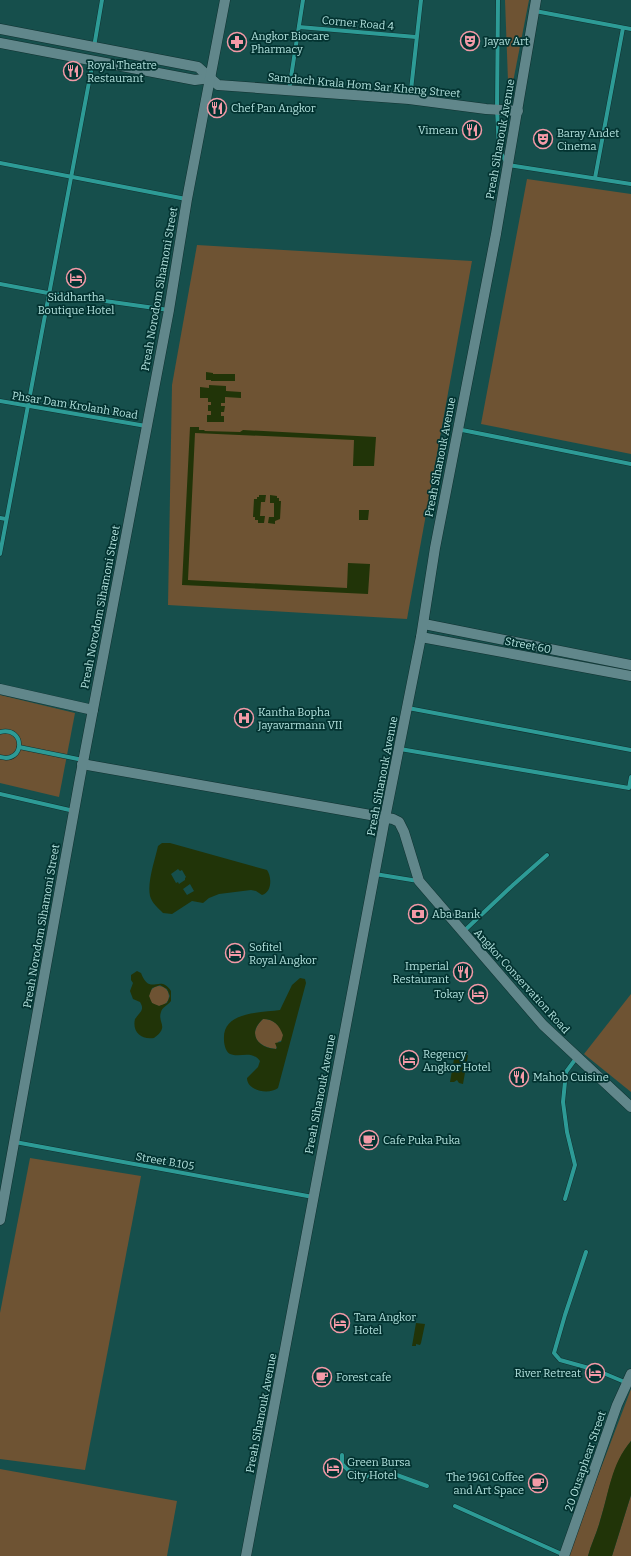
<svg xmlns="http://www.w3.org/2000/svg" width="631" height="1556" viewBox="0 0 631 1556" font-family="Bitter,serif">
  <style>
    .green { fill: #6e5333 }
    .water { fill: #213408; fill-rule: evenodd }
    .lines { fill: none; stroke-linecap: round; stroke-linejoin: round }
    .street-casing { stroke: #103130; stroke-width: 5 }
    .secondary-casing { stroke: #103130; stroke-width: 11 }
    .street { stroke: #2d9b96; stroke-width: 4 }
    .secondary { stroke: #61878b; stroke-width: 10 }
    .labels { text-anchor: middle; stroke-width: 3.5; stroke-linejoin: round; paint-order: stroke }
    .street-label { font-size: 11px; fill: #b2e1dd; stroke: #033331 }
    .poi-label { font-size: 11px; fill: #b2e1dd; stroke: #033331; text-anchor: start }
  </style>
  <rect width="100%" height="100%" fill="#164f4c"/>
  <g class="green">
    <path d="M 505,0 L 529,0 L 513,82 L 508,81 Z"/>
    <path d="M 527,179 L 631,194 L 631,454 L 481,424 Z"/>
    <path d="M 197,245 L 472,261 L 407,619 L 168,605 L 172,385 Z"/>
    <path d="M 0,695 L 75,713 L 59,797 L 0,783 Z"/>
    <circle cx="159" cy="996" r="10"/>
    <path d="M 631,994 L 631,1092 L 584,1054 Z"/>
    <path d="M 263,1019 C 274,1019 285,1028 283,1040 L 278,1042 L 276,1049 C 257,1047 247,1034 263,1019 Z"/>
    <path d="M 30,1158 L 141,1176 L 85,1470 L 0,1459 L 0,1313 Z"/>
    <path d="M 631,1389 L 631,1441 C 612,1464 609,1493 600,1521 C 597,1533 591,1544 588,1556 L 569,1556 L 593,1489 Z"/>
    <path d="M 0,1469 L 177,1501 L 167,1556 L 0,1556 Z"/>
    <path d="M 631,1495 L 631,1556 L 612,1556 Z"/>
  </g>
  <g class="water">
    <path d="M 206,372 L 213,373 L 213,374 L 235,374 L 235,381 L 211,381 L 211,380 L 206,380 Z"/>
    <path d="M 209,385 L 226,386 L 226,391 L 241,392 L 241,398 L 225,397 L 225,403 L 221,403 L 221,406 L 225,406 L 224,412 L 221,412 L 221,416 L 224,416 L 224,422 L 207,422 L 207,415 L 211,415 L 211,411 L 208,411 L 208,405 L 211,405 L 211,402 L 208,402 L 208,398 L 200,398 L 200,387 L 209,388 Z"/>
    <path d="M 190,427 L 199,427 L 199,430 L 204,430 L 205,431 L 240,432 L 243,430 L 376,437 L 374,466 L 353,466 L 354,440 L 195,433 L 188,580 L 347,588 L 348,563 L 370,564 L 368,594 L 182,585 Z"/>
    <path d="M 259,495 L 266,495 L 265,502 L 261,502 L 260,516 L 265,516 L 264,523 L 258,523 L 258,520 L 255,520 L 255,517 L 253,517 L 254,499 L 257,499 L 257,497 L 259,497 Z"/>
    <path d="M 270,495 L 277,496 L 277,498 L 279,498 L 279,501 L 281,501 L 280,519 L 275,521 L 275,524 L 268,523 L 269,517 L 274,517 L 274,503 L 270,503 Z"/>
    <path d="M 359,510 L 369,510 L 368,520 L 359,520 Z"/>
    <path d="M 162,843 L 170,843 L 267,870 C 272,877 272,892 262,895 L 256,891 L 251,890 L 219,894 L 209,898 L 203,903 L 192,901 L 172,914 L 163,913 C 158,908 152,903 150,896 C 147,882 155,860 158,846 ZM 178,869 L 180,871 L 182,870 L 186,877 L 185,878 L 185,880 L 179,884 L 178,882 L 176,883 L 171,874 ZM 190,884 L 194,891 L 187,895 L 183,889 Z"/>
    <path d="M 137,971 L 141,973 C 150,997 160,973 171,991 L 171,1001 C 168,1005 162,1007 161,1012 C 157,1023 170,1026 154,1038 C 141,1040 132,1032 135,1019 C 140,1012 145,1010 140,1002 L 133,999 L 130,991 L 133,983 L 131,980 L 131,975 ZM 160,985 L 167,989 L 170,996 L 167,1003 L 159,1006 L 152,1003 L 149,996 L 152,988 Z"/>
    <path d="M 300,978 L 305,979 L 306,983 L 278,1088 C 269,1095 247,1091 247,1078 L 258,1067 L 260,1061 C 252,1050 240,1058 230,1054 C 226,1052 224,1045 224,1040 C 222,1011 260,1013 280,1010 L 292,985 ZM 263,1019 C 274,1019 279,1025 283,1035 L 281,1042 L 275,1043 L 277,1048 L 276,1049 C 257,1048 247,1033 263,1019 Z"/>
    <path d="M 455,1053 L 468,1055 L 463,1084 L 459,1083 L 457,1080 L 454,1082 L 450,1082 Z"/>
    <path d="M 416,1323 L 425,1324 L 421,1343 L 420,1345 L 416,1344 L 416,1346 L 412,1346 Z"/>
    <path d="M 631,1441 L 631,1495 L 612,1556 L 588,1556 C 591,1544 597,1533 600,1521 C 609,1493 611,1464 631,1441 Z"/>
  </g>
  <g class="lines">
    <g class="street-casing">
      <g id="street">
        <path d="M 498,0 L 497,109 L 499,150 L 508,165 L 631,184"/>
        <path d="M 535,11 L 631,29"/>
        <path d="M 299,27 L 416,37"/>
        <path d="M 94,47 L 102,0"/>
        <path d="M 289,90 L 303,0"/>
        <path d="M 410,99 L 421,0"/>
        <path d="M 0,163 L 186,199"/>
        <path d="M 595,178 L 623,28"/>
        <path d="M 0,284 L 48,293 L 169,310"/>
        <path d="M 0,401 L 146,426"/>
        <path d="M 457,429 L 631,464"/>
        <path d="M 0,518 L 6,519"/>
        <path d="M 0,554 L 93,61"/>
        <path d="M 408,708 L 631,750"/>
        <path d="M 0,732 C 26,726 25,764 0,757"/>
        <path d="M 19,747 L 83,760"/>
        <path d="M 400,749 L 629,788 L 631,777"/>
        <path d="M 0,794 L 74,811"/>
        <path d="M 375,874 L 418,881"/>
        <path d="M 463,932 L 513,885 L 547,855"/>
        <path d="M 15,1142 L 313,1197"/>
        <path d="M 565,1199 L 575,1165 L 567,1132 L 563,1102 L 566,1072 L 577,1057"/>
        <path d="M 586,1252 L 565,1315 L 554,1353 L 560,1360 L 596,1370 L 627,1383"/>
        <path d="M 342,1455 L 342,1464 L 348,1470 L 370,1477 L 378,1477 L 394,1474 L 427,1486"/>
        <path d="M 455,1506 L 564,1555"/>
      </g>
    </g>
    <g class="secondary-casing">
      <g id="secondary">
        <path d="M 0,29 L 198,67 L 218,85 L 409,99 L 486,109 L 518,111"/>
        <path d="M 0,43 L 195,80 L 211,78"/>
        <path d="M 424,624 L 631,665"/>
        <path d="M 421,637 L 631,676"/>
        <path d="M 0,689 L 93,710"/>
        <path d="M 82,764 L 393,819 L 399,822 L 404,832 L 419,881 L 543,1025 L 631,1107"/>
        <path d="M 0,1220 L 80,778 L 169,310 L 187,199 L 225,0"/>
        <path d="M 246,1556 L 385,818 L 421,637 L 435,548 L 496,234 L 536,0"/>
        <path d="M 564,1556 L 617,1405 L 631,1374"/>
      </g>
    </g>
    <use href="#street" class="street"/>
    <use href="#secondary" class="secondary"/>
  </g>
  <defs>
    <g id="theatre-ring" transform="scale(1)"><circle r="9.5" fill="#033331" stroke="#f39aa7" stroke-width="1.5"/><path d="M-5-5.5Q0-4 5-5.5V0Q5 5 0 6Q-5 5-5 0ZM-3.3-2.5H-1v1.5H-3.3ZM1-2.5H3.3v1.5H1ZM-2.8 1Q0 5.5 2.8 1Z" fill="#f39aa7"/></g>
    <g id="pharmacy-ring" transform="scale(1)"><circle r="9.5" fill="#033331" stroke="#f39aa7" stroke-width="1.5"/><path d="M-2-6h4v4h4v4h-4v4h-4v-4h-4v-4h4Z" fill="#f39aa7"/></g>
    <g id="restaurant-ring" transform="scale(1)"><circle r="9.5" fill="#033331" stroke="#f39aa7" stroke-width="1.5"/><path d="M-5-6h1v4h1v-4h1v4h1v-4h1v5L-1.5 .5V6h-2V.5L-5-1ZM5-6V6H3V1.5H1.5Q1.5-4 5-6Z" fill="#f39aa7"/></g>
    <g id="hotel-ring" transform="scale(1)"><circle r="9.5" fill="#033331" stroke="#f39aa7" stroke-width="1.5"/><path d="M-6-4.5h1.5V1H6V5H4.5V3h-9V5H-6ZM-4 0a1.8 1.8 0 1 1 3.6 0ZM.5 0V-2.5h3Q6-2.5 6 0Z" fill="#f39aa7"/></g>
    <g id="hospital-ring" transform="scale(1)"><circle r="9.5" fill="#033331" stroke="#f39aa7" stroke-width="1.5"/><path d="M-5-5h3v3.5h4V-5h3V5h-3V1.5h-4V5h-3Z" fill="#f39aa7"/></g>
    <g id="bank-ring" transform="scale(1)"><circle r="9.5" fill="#033331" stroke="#f39aa7" stroke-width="1.5"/><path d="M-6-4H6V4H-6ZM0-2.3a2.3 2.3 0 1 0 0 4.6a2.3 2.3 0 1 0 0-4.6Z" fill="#f39aa7"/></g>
    <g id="cafe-ring" transform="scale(1)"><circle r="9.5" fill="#033331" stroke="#f39aa7" stroke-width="1.5"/><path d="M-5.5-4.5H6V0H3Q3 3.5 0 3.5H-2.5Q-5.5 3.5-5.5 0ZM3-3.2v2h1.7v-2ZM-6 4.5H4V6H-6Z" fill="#f39aa7"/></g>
  </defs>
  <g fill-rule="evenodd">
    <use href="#theatre-ring" x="470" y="41"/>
    <use href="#pharmacy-ring" x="237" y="42"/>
    <use href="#restaurant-ring" x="73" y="71"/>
    <use href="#restaurant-ring" x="217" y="108"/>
    <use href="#restaurant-ring" x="472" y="130"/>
    <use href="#theatre-ring" x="543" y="139"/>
    <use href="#hotel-ring" x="76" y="278"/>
    <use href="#hospital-ring" x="244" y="718"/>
    <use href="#bank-ring" x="418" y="914"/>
    <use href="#hotel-ring" x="235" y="953"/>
    <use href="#restaurant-ring" x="463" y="972"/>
    <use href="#hotel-ring" x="478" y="994"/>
    <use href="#hotel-ring" x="409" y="1060"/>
    <use href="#restaurant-ring" x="519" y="1077"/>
    <use href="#cafe-ring" x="369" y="1140"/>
    <use href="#hotel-ring" x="340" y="1323"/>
    <use href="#hotel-ring" x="595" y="1373"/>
    <use href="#cafe-ring" x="322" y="1377"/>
    <use href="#hotel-ring" x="333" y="1468"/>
    <use href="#cafe-ring" x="538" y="1483"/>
  </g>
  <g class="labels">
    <g class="street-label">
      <text transform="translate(358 23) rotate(5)" y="4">Corner Road 4</text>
      <text transform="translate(364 85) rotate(5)" y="4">Samdach Krala Hom Sar Kheng Street</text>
      <text transform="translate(500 139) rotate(-80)" y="4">Preah Sihanouk Avenue</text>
      <text transform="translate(159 289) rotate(-80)" y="4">Preah Norodom Sihamoni Street</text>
      <text transform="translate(75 405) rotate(9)" y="4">Phsar Dam Krolanh Road</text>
      <text transform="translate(440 457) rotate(-79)" y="4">Preah Sihanouk Avenue</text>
      <text transform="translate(100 607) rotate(-79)" y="4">Preah Norodom Sihamoni Street</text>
      <text transform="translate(528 645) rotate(11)" y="4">Street 60</text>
      <text transform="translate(382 776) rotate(-79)" y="4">Preah Sihanouk Avenue</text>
      <text transform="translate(41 926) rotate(-80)" y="4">Preah Norodom Sihamoni Street</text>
      <text transform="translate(522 981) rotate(48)" y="4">Angkor Conservation Road</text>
      <text transform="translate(320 1094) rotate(-79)" y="4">Preah Sihanouk Avenue</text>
      <text transform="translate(165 1161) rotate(10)" y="4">Street B.105</text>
      <text transform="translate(261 1413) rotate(-79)" y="4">Preah Sihanouk Avenue</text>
      <text transform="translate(585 1461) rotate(-71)" y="4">20 Ousaphear Street</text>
    </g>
    <g class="poi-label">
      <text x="251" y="40">Angkor Biocare<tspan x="251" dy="13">Pharmacy</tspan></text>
      <text x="484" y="45">Jayav Art</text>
      <text x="87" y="69">Royal Theatre<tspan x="87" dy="13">Restaurant</tspan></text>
      <text x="231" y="112">Chef Pan Angkor</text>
      <text x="458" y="134" text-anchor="end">Vimean</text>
      <text x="557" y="137">Baray Andet<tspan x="557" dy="13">Cinema</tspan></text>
      <text x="76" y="301" text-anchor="middle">Siddhartha<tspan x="76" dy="13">Boutique Hotel</tspan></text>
      <text x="258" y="716">Kantha Bopha<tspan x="258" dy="13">Jayavarmann VII</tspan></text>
      <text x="432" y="918">Aba Bank</text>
      <text x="249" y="951">Sofitel<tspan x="249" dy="13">Royal Angkor</tspan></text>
      <text x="449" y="970" text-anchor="end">Imperial<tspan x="449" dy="13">Restaurant</tspan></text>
      <text x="464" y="998" text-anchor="end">Tokay</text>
      <text x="423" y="1058">Regency<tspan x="423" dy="13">Angkor Hotel</tspan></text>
      <text x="533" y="1081">Mahob Cuisine</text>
      <text x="383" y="1144">Cafe Puka Puka</text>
      <text x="354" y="1321">Tara Angkor<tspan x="354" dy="13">Hotel</tspan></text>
      <text x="581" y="1377" text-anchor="end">River Retreat</text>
      <text x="336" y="1381">Forest cafe</text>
      <text x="347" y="1466">Green Bursa<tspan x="347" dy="13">City Hotel</tspan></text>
      <text x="524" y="1481" text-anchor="end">The 1961 Coffee<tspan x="524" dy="13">and Art Space</tspan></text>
    </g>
  </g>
</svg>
